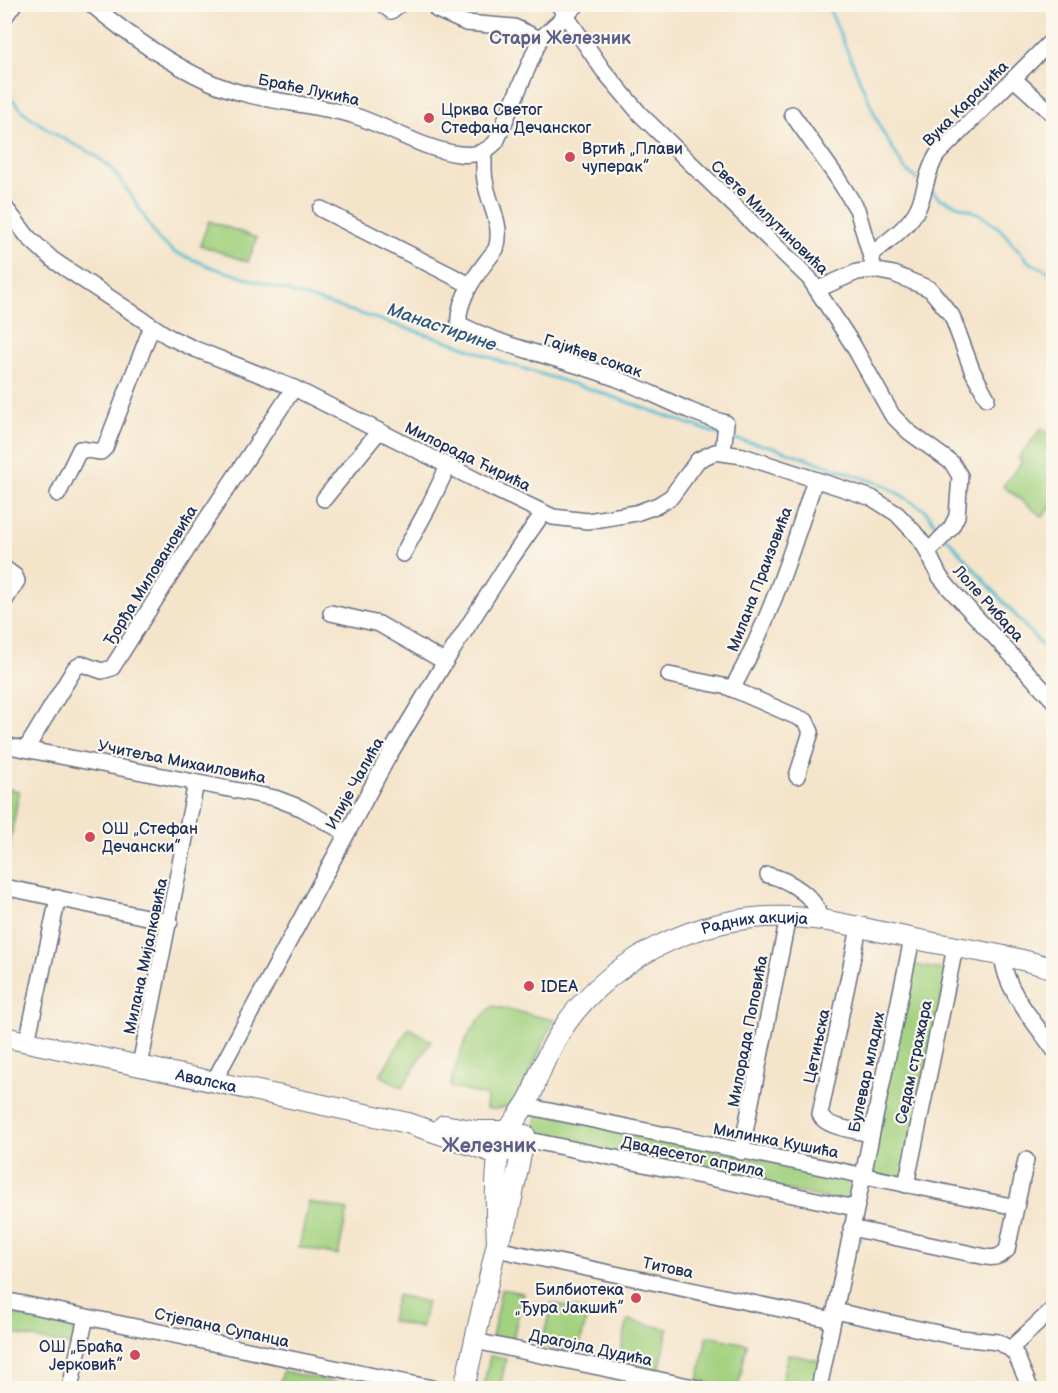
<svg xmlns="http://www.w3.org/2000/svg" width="1058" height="1393" viewBox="0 0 1058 1393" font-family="'Balsamiq Sans',sans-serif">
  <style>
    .green { fill: #a2d17f; stroke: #5e806e; stroke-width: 1.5 }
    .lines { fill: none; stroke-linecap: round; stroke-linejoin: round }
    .stream { stroke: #52bbd0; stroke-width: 3 }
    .minor-casing { stroke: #676e84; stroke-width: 18 }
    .major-casing { stroke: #676e84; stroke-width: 22 }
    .minor { stroke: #fff; stroke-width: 15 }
    .major { stroke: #fff; stroke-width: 20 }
    .poi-dot { fill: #d1495b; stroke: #fbf7ec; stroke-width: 2 }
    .labels { text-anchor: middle; stroke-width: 4.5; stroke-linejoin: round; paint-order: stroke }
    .street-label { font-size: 16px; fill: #1b2f5e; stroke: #fbf7ec }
    .poi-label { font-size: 16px; fill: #1b2f5e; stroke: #fbf7ec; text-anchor: start }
    .neighbourhood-label { font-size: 18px; font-weight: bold; fill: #5a5f8c; stroke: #fbf7ec }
    .water-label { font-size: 18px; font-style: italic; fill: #2c5980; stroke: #fbf7ec }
    .quarter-label { font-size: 20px; font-weight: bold; fill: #5a5f8c; stroke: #fbf7ec }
  </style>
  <rect width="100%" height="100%" fill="#fbf7ec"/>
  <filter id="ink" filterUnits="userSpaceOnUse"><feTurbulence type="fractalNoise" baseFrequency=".0167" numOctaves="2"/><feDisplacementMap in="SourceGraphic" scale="12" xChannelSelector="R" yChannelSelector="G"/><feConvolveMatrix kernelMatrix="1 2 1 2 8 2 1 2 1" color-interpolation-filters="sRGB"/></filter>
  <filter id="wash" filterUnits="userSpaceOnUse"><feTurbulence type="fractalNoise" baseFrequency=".008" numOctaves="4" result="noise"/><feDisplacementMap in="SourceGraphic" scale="24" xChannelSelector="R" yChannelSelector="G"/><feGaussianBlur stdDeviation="1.35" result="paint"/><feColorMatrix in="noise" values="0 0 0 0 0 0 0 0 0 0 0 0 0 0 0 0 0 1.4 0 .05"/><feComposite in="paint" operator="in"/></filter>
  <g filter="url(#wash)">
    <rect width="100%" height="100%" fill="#f4e4ca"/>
    <g class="green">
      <path d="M 209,221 L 257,238 L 248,262 L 200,245 Z"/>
      <path d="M 1042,428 L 1054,437 L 1053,504 L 1043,517 L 1003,486 L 1022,462 L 1018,458 Z"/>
      <path d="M 5,788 L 19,791 L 8,856 L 4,856 Z"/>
      <path d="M 910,964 L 948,971 L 904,1181 L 869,1175 Z"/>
      <path d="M 493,1006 L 554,1020 L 517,1100 C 507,1107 498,1111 486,1108 L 487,1096 L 450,1087 C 460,1052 465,1030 493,1006 Z"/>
      <path d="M 409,1028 L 431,1041 L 402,1088 L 380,1075 Z"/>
      <path d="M 538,1112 L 856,1179 L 850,1203 L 533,1138 Z"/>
      <path d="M 309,1202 L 348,1210 L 338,1255 L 299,1247 Z"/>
      <path d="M 501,1289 L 523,1293 L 511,1348 L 491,1344 Z"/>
      <path d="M 397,1295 L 427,1302 L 421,1328 L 391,1321 Z"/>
      <path d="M 552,1303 L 588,1311 L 578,1354 L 541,1346 Z"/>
      <path d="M 5,1312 L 80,1327 L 75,1347 L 5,1332 Z"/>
      <path d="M 628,1320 L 668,1329 L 659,1372 L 618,1363 Z"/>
      <path d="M 707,1336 L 747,1344 L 738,1388 L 698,1381 Z"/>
      <path d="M 788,1354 L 821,1361 L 815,1388 L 780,1388 Z"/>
      <path d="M 490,1356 L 506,1359 L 500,1388 L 483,1388 Z"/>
      <path d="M 283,1371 L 361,1388 L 278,1388 Z"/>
    </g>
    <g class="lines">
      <g class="stream">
        <path d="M 827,4 L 882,131 L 905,169 L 921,183"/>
        <path d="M 4,91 L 27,115 L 58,136 L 95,155 L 112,169 L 131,195 L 158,239 L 174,252 L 214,268 L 460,345 L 502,362 L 599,392 L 720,435"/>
        <path d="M 929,189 L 939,198 L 980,214 L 1000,229 L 1029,262 L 1054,274"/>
        <path d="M 729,438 L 773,447 L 884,485 L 924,509 L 941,531"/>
        <path d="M 947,538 L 1054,659"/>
      </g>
    </g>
  </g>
  <g filter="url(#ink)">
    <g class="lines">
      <g class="minor-casing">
        <g id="minor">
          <path d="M 91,4 C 128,35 166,62 210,82 C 255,102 305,102 352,115 C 388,126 421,149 459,154 C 474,156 485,153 496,142 L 540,39 L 578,4"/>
          <path d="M 382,4 L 391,11 L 400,4"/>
          <path d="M 558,4 L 603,70 L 640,114 L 809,278 L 853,345 L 892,415 L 909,432 L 952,463 L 960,476 L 957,516 L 951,528 L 928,552"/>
          <path d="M 437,10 L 466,23 L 514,27 L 540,39"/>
          <path d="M 4,18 L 14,4"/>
          <path d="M 1014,79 L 1054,115"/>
          <path d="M 792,114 L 836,176 L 857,209 L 873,264"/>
          <path d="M 483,152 C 485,161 483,171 485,180 C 488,204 504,224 496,249 C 481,268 456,299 459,324 C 510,350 567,359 620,380 C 656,394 688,413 726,423 L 723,452"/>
          <path d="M 4,206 L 28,237 L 53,260 L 169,337 L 195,349 L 294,388 L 494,489 L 553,517 L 588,521 L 636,513 L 658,505 L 671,497 L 698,460 L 715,452 L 743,456 L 872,498 L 897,514 L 914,532 L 924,545 L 940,577 L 950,589 L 1054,701"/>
          <path d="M 321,209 L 470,285"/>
          <path d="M 871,255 C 886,242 909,227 918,208 C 926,190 926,172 937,155 L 1054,38"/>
          <path d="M 818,289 L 857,272 L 873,270 L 894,274 L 930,289 L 952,316 L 972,370 L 987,398"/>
          <path d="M 58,494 L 80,449 L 101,452 L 105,448 L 152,326"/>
          <path d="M 324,499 L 379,431"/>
          <path d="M 403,554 L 429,506 L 448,466"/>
          <path d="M 4,568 L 15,576 L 17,581 L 4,602"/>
          <path d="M 331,613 L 379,624 L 445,662"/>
          <path d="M 669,675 L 728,687 L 806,721 L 811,732 L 797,776"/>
          <path d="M 732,689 C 769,623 792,551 815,480"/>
          <path d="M 4,745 L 275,798 L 301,808 L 346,833"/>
          <path d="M 26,749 L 75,668 L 82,664 L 102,671 L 112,668 L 202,526 L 294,388"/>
          <path d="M 768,875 C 787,879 820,898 819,920"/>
          <path d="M 4,887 L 170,922"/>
          <path d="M 859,928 L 820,1114 C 823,1127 858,1131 871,1134"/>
          <path d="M 1003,958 C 1004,989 1036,1024 1054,1050"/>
          <path d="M 27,1042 L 58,898"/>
          <path d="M 140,1065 L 196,783"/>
          <path d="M 214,1081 L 388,757 L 445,662 L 508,563 L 543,513"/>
          <path d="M 530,1107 L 1016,1207"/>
          <path d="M 524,1139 L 855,1208"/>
          <path d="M 741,1152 L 788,917"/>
          <path d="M 906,1185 L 955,948"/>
          <path d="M 851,1228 L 986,1257 C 995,1259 1001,1256 1007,1250 L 1026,1160"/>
          <path d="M 496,1249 L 833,1320"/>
          <path d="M 4,1300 L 432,1388"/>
          <path d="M 835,1311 L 961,1338 L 998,1342 L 1010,1349 L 1016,1355 L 1030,1388"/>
          <path d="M 475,1341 L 698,1388"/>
          <path d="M 1010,1349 L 1054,1308"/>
          <path d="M 70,1388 L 86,1317"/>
          <path d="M 819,1388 L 912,939"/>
        </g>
      </g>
      <g class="major-casing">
        <g id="major">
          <path id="s1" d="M 4,1037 L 408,1123 L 492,1152 C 504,1153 515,1151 524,1142"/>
          <path d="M 444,1125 L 477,1131 L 503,1131 L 517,1136"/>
          <path id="s2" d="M 497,1243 C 496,1218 493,1161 503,1139 C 511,1123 525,1109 532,1093 C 538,1076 545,1059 554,1043 C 598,962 700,912 791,917 C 834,919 878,932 920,940 C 964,949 1011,955 1054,969"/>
          <path d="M 464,1388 L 497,1243 L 507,1222 L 525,1135"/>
        </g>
      </g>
      <use href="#minor" class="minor"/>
      <use href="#major" class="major"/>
    </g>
  </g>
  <g class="poi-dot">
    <circle cx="429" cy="118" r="6"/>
    <circle cx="570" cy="157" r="6"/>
    <circle cx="90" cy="837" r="6"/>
    <circle cx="529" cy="986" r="6"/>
    <circle cx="636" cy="1298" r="6"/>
    <circle cx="135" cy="1355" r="6"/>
  </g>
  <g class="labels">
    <g class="street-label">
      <text transform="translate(309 89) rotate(12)" y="6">Браће Лукића</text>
      <text transform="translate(965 103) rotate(-45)" y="6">Вука Караџића</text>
      <text transform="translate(770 217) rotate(44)" y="6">Свете Милутиновића</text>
      <text transform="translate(593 355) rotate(19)" y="6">Гајићев сокак</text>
      <text transform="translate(468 456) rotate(26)" y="6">Милорада Ћирића</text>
      <text transform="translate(150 575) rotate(-58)" y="6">Ђорђа Миловановића</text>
      <text transform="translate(759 579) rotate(-69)" y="6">Милана Праизовића</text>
      <text transform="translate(989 603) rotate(48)" y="6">Лоле Рибара</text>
      <text transform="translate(182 761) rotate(11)" y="6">Учитеља Михаиловића</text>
      <text transform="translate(354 783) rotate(-61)" y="6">Илије Чалића</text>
      <text dy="6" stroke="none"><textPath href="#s2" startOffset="459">Радних акција</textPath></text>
      <text transform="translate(145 956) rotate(-78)" y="6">Милана Мијалковића</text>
      <text transform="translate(747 1031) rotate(-79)" y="6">Милорада Поповића</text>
      <text transform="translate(816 1046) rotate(-78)" y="6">Цетињска</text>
      <text transform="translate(913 1062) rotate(-78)" y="6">Седам стражара</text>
      <text transform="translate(866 1072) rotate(-78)" y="6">Булевар младих</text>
      <text dy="6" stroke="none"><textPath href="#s1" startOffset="207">Авалска</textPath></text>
      <text transform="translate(776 1140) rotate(11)" y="6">Милинка Кушића</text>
      <text transform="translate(693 1156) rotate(12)" y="6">Двадесетог априла</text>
      <text transform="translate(668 1267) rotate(12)" y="6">Титова</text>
      <text transform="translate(222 1327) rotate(12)" y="6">Стјепана Супанца</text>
      <text transform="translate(591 1347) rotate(12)" y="6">Драгојла Дудића</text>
    </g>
    <g class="poi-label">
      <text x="441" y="115">Црква Светог<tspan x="441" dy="18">Стефана Дечанског</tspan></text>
      <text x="582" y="154">Вртић „Плави<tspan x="582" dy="18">чуперак”</tspan></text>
      <text x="102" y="834">ОШ „Стефан<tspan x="102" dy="18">Дечански”</tspan></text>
      <text x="541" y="992">IDEA</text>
      <text x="624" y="1295" text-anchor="end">Билбиотека<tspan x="624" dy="18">„Ђура Јакшић”</tspan></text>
      <text x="123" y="1352" text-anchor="end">ОШ „Браћа<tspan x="123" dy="18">Јерковић”</tspan></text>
    </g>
    <g class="neighbourhood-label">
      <text x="560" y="44">Стари Железник</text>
    </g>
    <g class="water-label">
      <text transform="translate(442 327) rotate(19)" y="6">Манастирине</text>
    </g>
    <g class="quarter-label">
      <text x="489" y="1152">Железник</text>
    </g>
  </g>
  <rect width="1058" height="1393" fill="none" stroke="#fbf7ec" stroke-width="24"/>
</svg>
